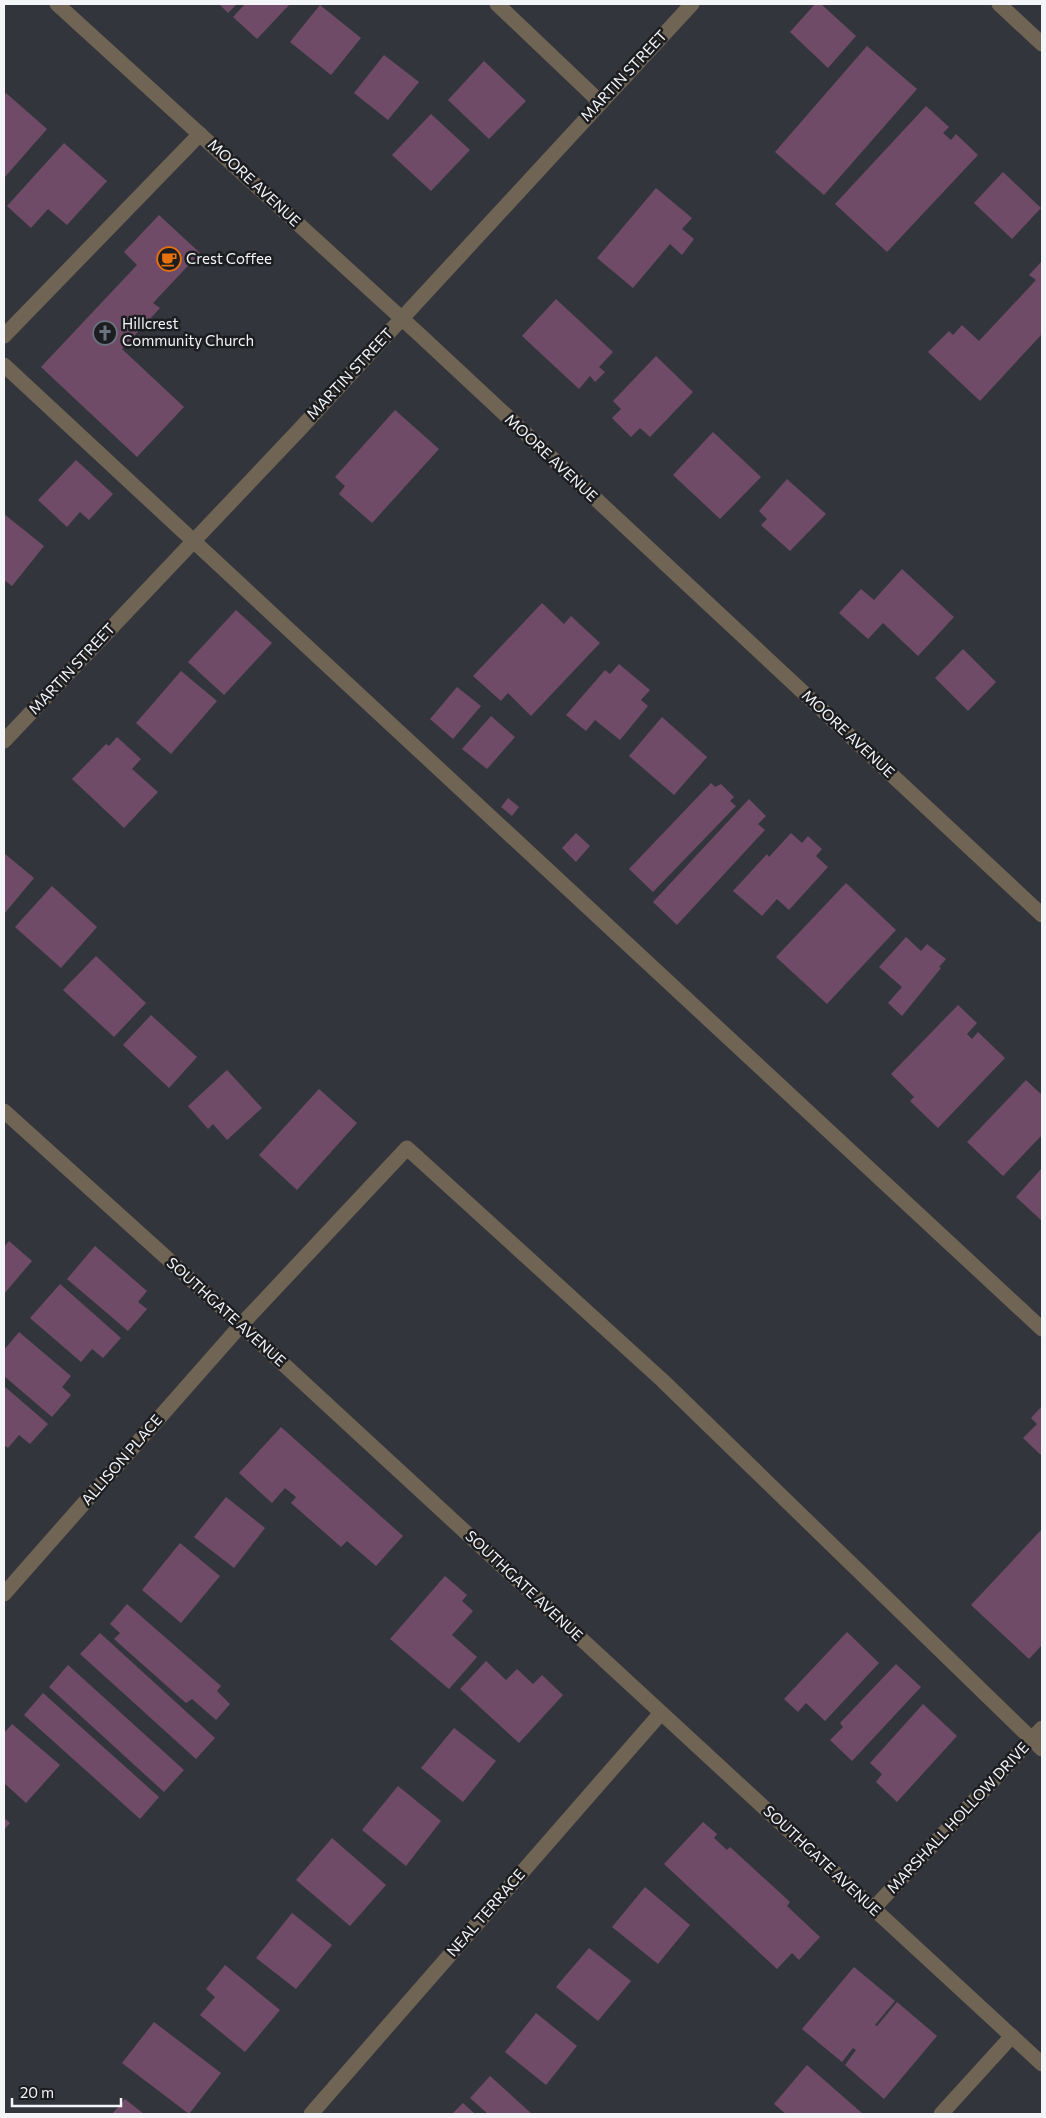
<svg xmlns="http://www.w3.org/2000/svg" width="1046" height="2118" viewBox="0 0 1046 2118" font-family="Commissioner,sans-serif">
  <style>
    .building { fill: #6f4b67 }
    .lines { fill: none; stroke-linecap: round; stroke-linejoin: round }
    .minor { stroke: #706554; stroke-width: 15 }
    .labels { text-anchor: middle; stroke-width: 5; stroke-linejoin: round; paint-order: stroke }
    .street-label { font-size: 15px; fill: #f3f5f9; stroke: #1c1d20 }
    .poi-label { font-size: 15px; fill: #f3f5f9; stroke: #1c1d20; text-anchor: start }
  </style>
  <rect width="100%" height="100%" fill="#33353c"/>
  <g class="building">
    <path d="M 219,4 L 237,4 L 228,13 Z"/>
    <path d="M 245,4 L 290,4 L 257,39 L 233,17 Z"/>
    <path d="M 815,4 L 821,4 L 856,36 L 828,68 L 790,32 Z"/>
    <path d="M 320,5 L 361,38 L 331,75 L 290,42 Z"/>
    <path d="M 867,46 L 917,89 L 824,195 L 775,152 Z"/>
    <path d="M 384,55 L 419,82 L 388,120 L 354,93 Z"/>
    <path d="M 484,61 L 526,101 L 489,139 L 448,100 Z"/>
    <path d="M 6,93 L 47,129 L 4,178 L 4,95 Z"/>
    <path d="M 926,106 L 949,127 L 943,133 L 951,140 L 956,134 L 978,155 L 887,252 L 835,204 Z"/>
    <path d="M 431,114 L 470,150 L 431,191 L 392,155 Z"/>
    <path d="M 64,143 L 107,181 L 67,225 L 48,209 L 31,228 L 7,206 Z"/>
    <path d="M 1003,172 L 1041,208 L 1012,239 L 974,203 Z"/>
    <path d="M 656,188 L 692,218 L 682,229 L 694,239 L 682,255 L 670,244 L 633,288 L 597,258 Z"/>
    <path d="M 159,215 L 200,253 L 153,303 L 160,308 L 122,349 L 184,407 L 137,457 L 41,367 L 137,265 L 124,252 Z"/>
    <path d="M 1042,261 L 1042,334 L 980,401 L 928,352 L 949,331 L 953,335 L 962,325 L 979,341 L 1036,280 L 1029,275 Z"/>
    <path d="M 556,299 L 613,352 L 599,367 L 605,372 L 595,382 L 590,376 L 579,389 L 522,336 Z"/>
    <path d="M 656,356 L 693,392 L 650,437 L 640,428 L 631,437 L 612,418 L 621,409 L 613,401 Z"/>
    <path d="M 395,410 L 439,449 L 372,523 L 339,494 L 345,486 L 335,477 Z"/>
    <path d="M 713,432 L 761,477 L 720,519 L 673,475 Z"/>
    <path d="M 76,460 L 113,494 L 89,520 L 80,512 L 67,527 L 38,500 Z"/>
    <path d="M 787,479 L 826,514 L 790,551 L 761,525 L 767,519 L 759,511 Z"/>
    <path d="M 4,514 L 44,546 L 12,586 L 4,580 Z"/>
    <path d="M 902,569 L 954,617 L 918,656 L 883,623 L 868,639 L 839,613 L 861,589 L 874,600 Z"/>
    <path d="M 542,603 L 564,624 L 571,616 L 600,643 L 531,716 L 508,693 L 501,701 L 473,676 Z"/>
    <path d="M 236,610 L 272,643 L 224,695 L 188,662 Z"/>
    <path d="M 963,649 L 996,682 L 968,711 L 935,678 Z"/>
    <path d="M 619,664 L 650,690 L 641,700 L 648,706 L 620,740 L 595,720 L 586,731 L 566,715 L 605,670 L 610,674 Z"/>
    <path d="M 181,671 L 217,701 L 171,754 L 136,723 Z"/>
    <path d="M 457,687 L 481,706 L 453,739 L 430,719 Z"/>
    <path d="M 491,716 L 515,737 L 487,769 L 462,749 Z"/>
    <path d="M 662,717 L 707,757 L 674,795 L 629,756 Z"/>
    <path d="M 117,737 L 141,759 L 132,769 L 158,792 L 124,828 L 72,779 L 106,744 L 109,746 Z"/>
    <path d="M 711,783 L 715,787 L 721,784 L 734,797 L 730,801 L 736,806 L 653,892 L 629,869 Z"/>
    <path d="M 508,798 L 519,807 L 512,816 L 501,807 Z"/>
    <path d="M 749,799 L 766,816 L 758,824 L 765,830 L 677,925 L 653,902 Z"/>
    <path d="M 576,833 L 590,846 L 576,862 L 562,848 Z"/>
    <path d="M 791,833 L 802,843 L 808,836 L 822,849 L 816,856 L 828,867 L 789,910 L 777,899 L 762,916 L 733,891 L 767,854 L 769,857 Z"/>
    <path d="M 4,853 L 34,878 L 4,914 Z"/>
    <path d="M 846,883 L 896,930 L 827,1004 L 776,957 Z"/>
    <path d="M 52,886 L 97,927 L 61,968 L 15,927 Z"/>
    <path d="M 906,937 L 921,951 L 927,944 L 946,959 L 939,967 L 941,968 L 902,1016 L 888,1003 L 902,987 L 879,967 Z"/>
    <path d="M 96,956 L 146,1003 L 114,1037 L 63,990 Z"/>
    <path d="M 958,1005 L 977,1023 L 967,1034 L 972,1039 L 978,1032 L 1005,1058 L 938,1128 L 910,1101 L 914,1097 L 891,1074 Z"/>
    <path d="M 151,1015 L 197,1057 L 169,1088 L 123,1045 Z"/>
    <path d="M 227,1070 L 262,1108 L 227,1140 L 213,1124 L 208,1129 L 188,1106 Z"/>
    <path d="M 1026,1080 L 1042,1095 L 1042,1135 L 1003,1176 L 967,1142 Z"/>
    <path d="M 319,1089 L 357,1123 L 297,1190 L 259,1155 Z"/>
    <path d="M 1042,1168 L 1042,1221 L 1016,1197 Z"/>
    <path d="M 9,1241 L 32,1261 L 4,1294 L 4,1247 Z"/>
    <path d="M 95,1246 L 147,1291 L 138,1302 L 147,1309 L 128,1331 L 67,1279 Z"/>
    <path d="M 60,1284 L 121,1338 L 103,1358 L 92,1349 L 81,1362 L 30,1318 Z"/>
    <path d="M 19,1332 L 71,1376 L 62,1387 L 71,1395 L 52,1417 L 4,1376 L 4,1350 Z"/>
    <path d="M 4,1386 L 48,1424 L 30,1444 L 19,1435 L 8,1448 L 4,1445 Z"/>
    <path d="M 1042,1406 L 1042,1456 L 1023,1438 L 1037,1424 L 1031,1418 Z"/>
    <path d="M 281,1427 L 403,1536 L 376,1566 L 347,1541 L 341,1547 L 291,1503 L 296,1497 L 285,1488 L 272,1503 L 239,1473 Z"/>
    <path d="M 226,1497 L 265,1528 L 234,1568 L 194,1537 Z"/>
    <path d="M 1042,1529 L 1042,1645 L 1029,1659 L 971,1605 Z"/>
    <path d="M 180,1543 L 220,1576 L 181,1623 L 142,1590 Z"/>
    <path d="M 445,1576 L 467,1595 L 462,1601 L 473,1611 L 452,1635 L 477,1657 L 449,1689 L 390,1639 Z"/>
    <path d="M 127,1604 L 221,1686 L 217,1691 L 230,1704 L 216,1720 L 192,1699 L 186,1703 L 114,1639 L 120,1633 L 110,1624 Z"/>
    <path d="M 847,1632 L 879,1663 L 825,1721 L 806,1703 L 798,1712 L 784,1699 Z"/>
    <path d="M 100,1633 L 215,1738 L 196,1759 L 80,1654 Z"/>
    <path d="M 486,1661 L 506,1680 L 517,1669 L 533,1684 L 542,1675 L 563,1695 L 519,1743 L 460,1689 Z"/>
    <path d="M 896,1664 L 921,1687 L 852,1761 L 830,1740 L 843,1727 L 840,1723 Z"/>
    <path d="M 68,1665 L 184,1770 L 164,1792 L 49,1687 Z"/>
    <path d="M 43,1693 L 159,1797 L 140,1819 L 24,1715 Z"/>
    <path d="M 923,1704 L 957,1736 L 897,1802 L 876,1782 L 882,1774 L 870,1763 Z"/>
    <path d="M 12,1724 L 60,1765 L 26,1803 L 4,1783 L 4,1733 Z"/>
    <path d="M 454,1728 L 496,1761 L 463,1802 L 421,1768 Z"/>
    <path d="M 398,1786 L 441,1821 L 406,1866 L 362,1830 Z"/>
    <path d="M 4,1818 L 10,1823 L 4,1830 Z"/>
    <path d="M 703,1822 L 717,1834 L 714,1838 L 727,1850 L 730,1847 L 790,1902 L 787,1906 L 820,1937 L 799,1960 L 792,1953 L 777,1969 L 664,1864 Z"/>
    <path d="M 332,1838 L 386,1885 L 350,1926 L 296,1880 Z"/>
    <path d="M 645,1887 L 690,1925 L 658,1964 L 612,1927 Z"/>
    <path d="M 292,1913 L 332,1945 L 296,1989 L 256,1958 Z"/>
    <path d="M 589,1948 L 631,1981 L 598,2021 L 556,1987 Z"/>
    <path d="M 225,1965 L 280,2010 L 245,2052 L 200,2015 L 215,1997 L 206,1989 Z"/>
    <path d="M 854,1967 L 895,2001 L 875,2025 L 877,2026 L 897,2002 L 937,2036 L 884,2099 L 845,2065 L 856,2050 L 853,2048 L 842,2062 L 802,2029 Z"/>
    <path d="M 536,2013 L 577,2046 L 546,2085 L 505,2052 Z"/>
    <path d="M 154,2022 L 221,2073 L 189,2114 L 122,2063 Z"/>
    <path d="M 807,2065 L 863,2114 L 786,2114 L 774,2104 Z"/>
    <path d="M 490,2076 L 532,2114 L 488,2114 L 470,2098 Z"/>
    <path d="M 125,2099 L 144,2114 L 112,2114 Z"/>
    <path d="M 463,2103 L 475,2114 L 452,2114 Z"/>
  </g>
  <g class="lines">
    <g class="minor">
      <path d="M 57,4 L 421,336 L 1042,915"/>
      <path d="M 497,4 L 600,102"/>
      <path d="M 999,4 L 1042,44"/>
      <path d="M 4,336 L 200,134"/>
      <path d="M 4,365 L 1042,1329"/>
      <path d="M 4,741 L 299,430 L 692,4"/>
      <path d="M 4,1111 L 241,1325 L 1042,2064"/>
      <path d="M 4,1594 L 241,1325 L 407,1148 L 662,1380 L 1042,1749"/>
      <path d="M 873,1909 L 1042,1728"/>
      <path d="M 311,2114 L 661,1713"/>
      <path d="M 941,2114 L 1012,2036"/>
    </g>
  </g>
  <defs>
    <g id="cafe-ring" transform="scale(1.25)"><circle r="9.5" fill="#1c1d20" stroke="#e8710a" stroke-width="1.5"/><path d="M-5.5-4.5H6V0H3Q3 3.5 0 3.5H-2.5Q-5.5 3.5-5.5 0ZM3-3.2v2h1.7v-2ZM-6 4.5H4V6H-6Z" fill="#e8710a"/></g>
    <g id="church-ring" transform="scale(1.25)"><circle r="9.5" fill="#1c1d20" stroke="#6b7280" stroke-width="1.5"/><path d="M-1.2-6h2.4v3.5h3.3v2.4h-3.3V6h-2.4V-.1h-3.3v-2.4h3.3Z" fill="#6b7280"/></g>
  </defs>
  <g fill-rule="evenodd">
    <use href="#cafe-ring" x="169" y="259"/>
    <use href="#church-ring" x="105" y="333"/>
  </g>
  <g class="labels">
    <g class="street-label">
      <text transform="translate(624 76) rotate(-47)" y="5">MARTIN STREET</text>
      <text transform="translate(254 183) rotate(43)" y="5">MOORE AVENUE</text>
      <text transform="translate(350 374) rotate(-47)" y="5">MARTIN STREET</text>
      <text transform="translate(551 458) rotate(43)" y="5">MOORE AVENUE</text>
      <text transform="translate(72 669) rotate(-47)" y="5">MARTIN STREET</text>
      <text transform="translate(848 734) rotate(43)" y="5">MOORE AVENUE</text>
      <text transform="translate(226 1312) rotate(42)" y="5">SOUTHGATE AVENUE</text>
      <text transform="translate(122 1460) rotate(-49)" y="5">ALLISON PLACE</text>
      <text transform="translate(524 1586) rotate(43)" y="5">SOUTHGATE AVENUE</text>
      <text transform="translate(958 1818) rotate(-47)" y="5">MARSHALL HOLLOW DRIVE</text>
      <text transform="translate(822 1861) rotate(43)" y="5">SOUTHGATE AVENUE</text>
      <text transform="translate(486 1913) rotate(-49)" y="5">NEAL TERRACE</text>
    </g>
    <g class="poi-label">
      <text x="186" y="264">Crest Coffee</text>
      <text x="122" y="329">Hillcrest<tspan x="122" dy="17">Community Church</tspan></text>
    </g>
  </g>
  <rect width="1046" height="2118" fill="none" stroke="#f3f5f9" stroke-width="10"/>
  <path d="M12 2098v8h109v-8" fill="none" stroke="#f3f5f9" stroke-width="2.5"/>
  <text x="20" y="2098" font-size="15" fill="#f3f5f9" stroke="#1c1d20" stroke-width="4" paint-order="stroke">20 m</text>
</svg>
